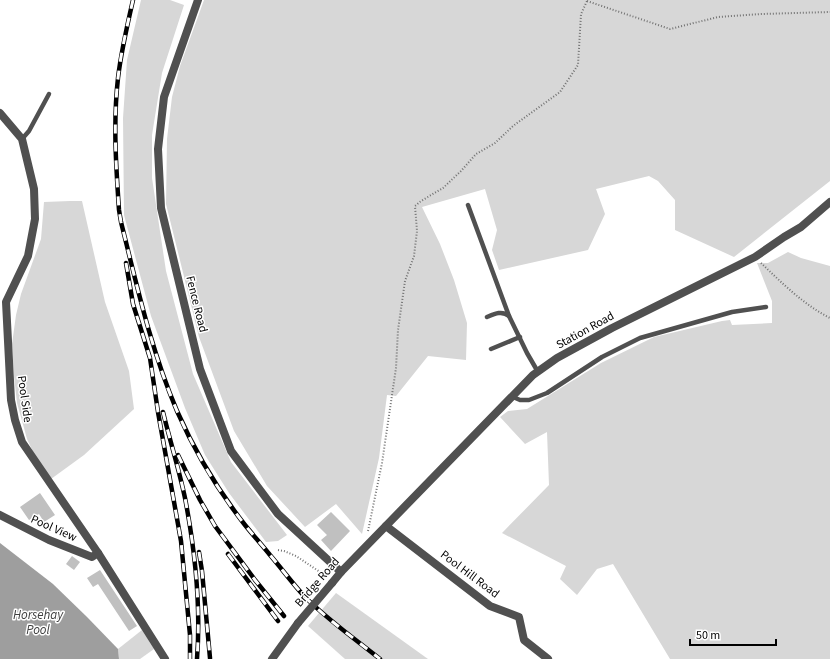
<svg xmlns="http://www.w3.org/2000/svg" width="830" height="659" viewBox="0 0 830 659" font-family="'Source Sans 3',sans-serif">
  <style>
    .green { fill: #d7d7d7 }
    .water { fill: #9e9e9e }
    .building { fill: #c0c0c0 }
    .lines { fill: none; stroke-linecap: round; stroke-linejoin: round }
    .path { stroke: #727272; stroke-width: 2; stroke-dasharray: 1 2; stroke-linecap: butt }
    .lane { stroke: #505050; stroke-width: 4.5 }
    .street { stroke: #505050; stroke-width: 8 }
    .rail-casing { stroke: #000; stroke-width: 4.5 }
    .rail { stroke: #fff; stroke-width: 3; stroke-dasharray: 9; stroke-linecap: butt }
    .street-bridge { stroke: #505050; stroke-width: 8 }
    .labels { text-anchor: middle; stroke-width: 3; stroke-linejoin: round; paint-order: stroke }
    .street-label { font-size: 12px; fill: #000; stroke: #fff }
    .water-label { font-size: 13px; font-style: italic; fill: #3f3f3f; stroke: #fff }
  </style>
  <rect width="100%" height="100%" fill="#fff"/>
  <g class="green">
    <path d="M 141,0 L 170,0 L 184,5 L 162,73 L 152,135 L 152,178 L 166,271 L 193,374 L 231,462 L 287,535 L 278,541 L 266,542 L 229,493 L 205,455 L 185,408 L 151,316 L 124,215 L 123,118 L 127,60 Z"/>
    <path d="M 204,0 L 830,0 L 830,181 L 734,257 L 675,230 L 675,200 L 658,181 L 649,176 L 596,189 L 605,214 L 588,250 L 499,270 L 492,250 L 497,230 L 485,189 L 422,207 L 440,244 L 454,280 L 467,323 L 466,360 L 428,356 L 396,396 L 387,395 L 379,458 L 362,534 L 336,504 L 305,527 L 267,486 L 234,431 L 199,337 L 166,204 L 167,139 L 172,97 L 180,66 Z"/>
    <path d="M 70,201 L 82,201 L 105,302 L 129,371 L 134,409 L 84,455 L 51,479 L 36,458 L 27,439 L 24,428 L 17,403 L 14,376 L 12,344 L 16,315 L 21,294 L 41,239 L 44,202 Z"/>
    <path d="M 788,252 L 801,258 L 830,266 L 830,659 L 670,659 L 613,564 L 597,569 L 577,595 L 560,579 L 566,566 L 502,533 L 549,485 L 547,432 L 525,444 L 500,417 L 508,411 L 527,409 L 601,363 L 654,337 L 722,321 L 730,320 L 732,325 L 772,323 L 772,301 L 757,263 L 768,263 Z"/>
    <path d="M 336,593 L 428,659 L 345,659 L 308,626 Z"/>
    <path d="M 142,630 L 154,649 L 140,659 L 119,659 L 118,649 Z"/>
  </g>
  <path class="water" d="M 0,543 L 53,584 L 87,617 L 118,649 L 119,659 L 0,659 Z"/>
  <g class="building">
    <path d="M 40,493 L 55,515 L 44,522 L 39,514 L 29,520 L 20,507 Z"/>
    <path d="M 331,512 L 350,531 L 331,551 L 321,540 L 327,535 L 317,525 Z"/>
    <path d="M 72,556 L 80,562 L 74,570 L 66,564 Z"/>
    <path d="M 100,570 L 137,626 L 129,631 L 98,584 L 93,587 L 87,578 Z"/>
  </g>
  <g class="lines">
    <g class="path">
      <path d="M 587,1 L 670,29 L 718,17 L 761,14 L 830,12"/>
      <path d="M 761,263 C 782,283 804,305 830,318"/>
      <path d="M 368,531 L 382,463 L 396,368 L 398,330 L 405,281 L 414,256 L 417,231 L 415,206 L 421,201 L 443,188 L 461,171 L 476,154 L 495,143 L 513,126 L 560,92 L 578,65 L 581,14 L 587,1"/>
      <path d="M 278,550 L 284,551 L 296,556 L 326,576"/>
    </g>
    <g class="lane">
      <path d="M 22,139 L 29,131 L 49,94"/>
      <path d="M 468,205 L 509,316"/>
      <path d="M 487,317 C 494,314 502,310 509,316 L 527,353 L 538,372"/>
      <path d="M 491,349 L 520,337"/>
      <path d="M 513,397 L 520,400 L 529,400 L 547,393 L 602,357 L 640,338 L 732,312 L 766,307"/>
    </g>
    <g class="street">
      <path d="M 198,0 L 164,97 L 158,149 L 161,208 L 200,369 L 231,451 L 278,514 L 341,572"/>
      <path d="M 0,113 L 22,139 L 34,189 L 35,219 L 28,256 L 6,302 L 11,400 L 15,420 L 22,442 L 98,553 L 165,659"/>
      <path d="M 0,515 L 49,540 L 92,557 L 98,553"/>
      <path d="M 386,526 L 490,606 L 519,617 L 524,640 L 548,659"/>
      <path d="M 332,583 L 341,572 L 533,375 L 557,358 L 612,328 L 755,257 L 784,237 L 801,227 L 830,202"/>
      <path d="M 272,659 L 298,623"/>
    </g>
    <g class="rail-casing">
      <g id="rail">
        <path d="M 133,0 C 127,26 121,52 118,78 C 113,122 116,166 119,210 L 121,222 C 137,286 151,350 177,411 C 195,452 217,489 245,525 C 253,535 262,545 270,555 C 282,569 293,584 305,597 C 328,620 355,639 380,659"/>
        <path d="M 126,263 L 133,304 L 150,358 L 158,412 L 181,541 L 190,635 L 190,659"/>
        <path d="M 163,412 C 170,441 179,469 185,498 C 195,550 201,606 197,659"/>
        <path d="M 178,455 L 200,500 L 215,526 L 255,580 L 284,616"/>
        <path d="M 199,552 L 202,571 L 210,658"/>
        <path d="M 228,554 L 278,621"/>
      </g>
    </g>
    <use href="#rail" class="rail"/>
    <path class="street-bridge" d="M 298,623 L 332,583"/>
  </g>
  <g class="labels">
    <g class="street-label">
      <text transform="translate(197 304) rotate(76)" y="4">Fence Road</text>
      <text transform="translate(585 330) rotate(-29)" y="4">Station Road</text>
      <text transform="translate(25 399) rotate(82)" y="4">Pool Side</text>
      <text transform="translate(54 528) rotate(24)" y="4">Pool View</text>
      <text transform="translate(470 574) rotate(37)" y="4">Pool Hill Road</text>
      <text transform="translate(317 582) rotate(-49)" y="4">Bridge Road</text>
    </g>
    <g class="water-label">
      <text x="38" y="619">Horsehay<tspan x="38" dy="15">Pool</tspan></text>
    </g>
  </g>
  <path d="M690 639v6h86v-6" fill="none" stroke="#000000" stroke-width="2"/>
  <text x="696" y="639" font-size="12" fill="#000000" stroke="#ffffff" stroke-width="3" paint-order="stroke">50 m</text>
</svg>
